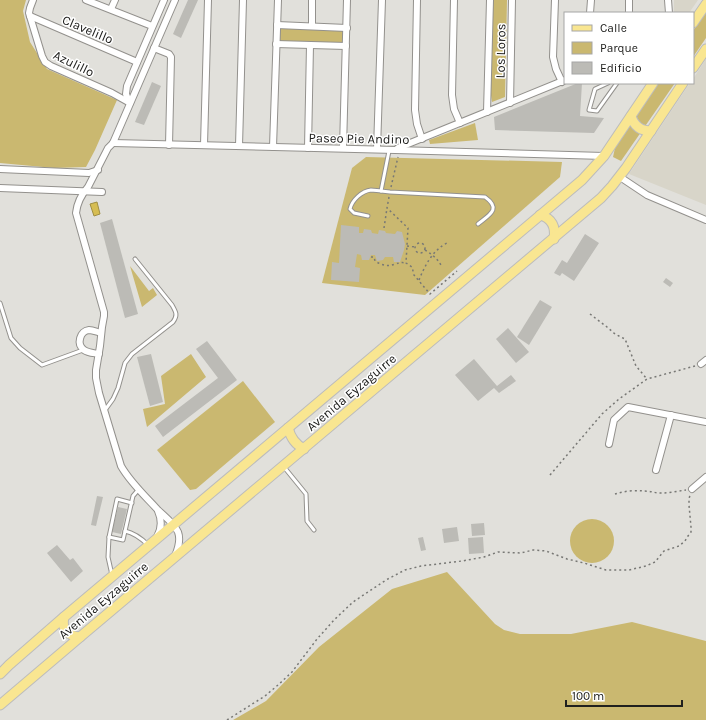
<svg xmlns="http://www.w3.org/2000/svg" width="706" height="720" viewBox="0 0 706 720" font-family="Karla,sans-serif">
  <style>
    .built { fill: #d8d5c9 }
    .green { fill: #cab870 }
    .water { fill: #d6bd52; stroke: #9f8e42 }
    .building { fill: #bcbbb6 }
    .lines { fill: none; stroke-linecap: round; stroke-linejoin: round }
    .lane-casing { stroke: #93918d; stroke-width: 5 }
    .street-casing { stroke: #93918d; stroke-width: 8 }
    .primary-casing { stroke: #bcbcbc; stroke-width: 11 }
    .path { stroke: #787875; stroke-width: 1.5; stroke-dasharray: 2 3; stroke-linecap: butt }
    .lane { stroke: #fff; stroke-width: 3 }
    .street { stroke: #fff; stroke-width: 6 }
    .primary { stroke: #f9e691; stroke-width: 9 }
    .labels { text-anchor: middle; stroke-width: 3; stroke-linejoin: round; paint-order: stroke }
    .street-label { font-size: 13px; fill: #20201e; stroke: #fff }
  </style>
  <rect width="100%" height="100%" fill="#e1e0db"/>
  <g class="built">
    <path d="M 674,0 L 698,0 L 689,13 L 674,13 Z"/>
    <path d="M 706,59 L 706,205 L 629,174 L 690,83 L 693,83 L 693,79 Z"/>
  </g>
  <g class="green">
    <path d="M 0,0 L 26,0 L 23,11 L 30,42 L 47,69 L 117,100 L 95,150 L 86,167 L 54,168 L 0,163 Z"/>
    <path d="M 493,0 L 507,0 L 505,97 L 492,102 L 490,89 Z"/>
    <path d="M 706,12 L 706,38 L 693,57 L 693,31 Z"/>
    <path d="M 279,28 L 344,30 L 344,44 L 279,42 Z"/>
    <path d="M 658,83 L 675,83 L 621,161 L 613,157 L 615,148 Z"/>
    <path d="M 475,123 L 478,140 L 430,144 L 429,140 Z"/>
    <path d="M 366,157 L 562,162 L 560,177 L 425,295 L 322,283 L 352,168 Z"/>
    <path d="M 130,266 L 149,291 L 153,288 L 157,295 L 142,307 Z"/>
    <path d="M 191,354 L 206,377 L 147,427 L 143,409 L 165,404 L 161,376 Z"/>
    <path d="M 243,381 L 275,422 L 196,489 L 190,490 L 157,450 Z"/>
    <circle cx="592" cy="541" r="22"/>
    <path d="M 447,572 L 495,624 L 504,630 L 520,634 L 571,634 L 632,622 L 706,641 L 706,720 L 233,720 L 266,701 L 319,647 L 392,589 Z"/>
  </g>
  <path class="water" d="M 97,202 L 100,214 L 94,216 L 90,204 Z"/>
  <g class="building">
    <path d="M 188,0 L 198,0 L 181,38 L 173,34 Z"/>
    <path d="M 152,82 L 161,86 L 144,125 L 135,122 Z"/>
    <path d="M 578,83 L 582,83 L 580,116 L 604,118 L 594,133 L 495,130 L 494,117 Z"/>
    <path d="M 112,219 L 138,314 L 125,318 L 100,223 Z"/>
    <path d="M 341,225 L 359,227 L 359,233 L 363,233 L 364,229 L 371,230 L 372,233 L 378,234 L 379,230 L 385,231 L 386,233 L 395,234 L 397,231 L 402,232 L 405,244 L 404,250 L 400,262 L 394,262 L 393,257 L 385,257 L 383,260 L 377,261 L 375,255 L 371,255 L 369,260 L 362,260 L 361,255 L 357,254 L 355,267 L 360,268 L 359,282 L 331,280 L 332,262 L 339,263 Z"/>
    <path d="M 585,234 L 599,243 L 574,281 L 562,273 L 560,276 L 554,273 L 562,260 L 567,263 Z"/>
    <path d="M 666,278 L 673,283 L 670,287 L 663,282 Z"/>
    <path d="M 540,300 L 552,307 L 529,345 L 517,337 Z"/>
    <path d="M 508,328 L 529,352 L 516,363 L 496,339 Z"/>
    <path d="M 207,341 L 237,380 L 163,437 L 155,426 L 218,378 L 196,349 Z"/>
    <path d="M 151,354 L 163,402 L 150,406 L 137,357 Z"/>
    <path d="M 474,359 L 497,386 L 511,375 L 516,381 L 499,393 L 494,388 L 478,401 L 455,375 Z"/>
    <path d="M 97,496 L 103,497 L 96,526 L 91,525 Z"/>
    <path d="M 118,507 L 127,509 L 121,534 L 112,532 Z"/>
    <path d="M 484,523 L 485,535 L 472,536 L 471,524 Z"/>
    <path d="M 457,527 L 459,541 L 444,543 L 442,529 Z"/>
    <path d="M 423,537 L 426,550 L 421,551 L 418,538 Z"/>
    <path d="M 483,537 L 484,553 L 469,554 L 468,538 Z"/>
    <path d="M 57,545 L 70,560 L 73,558 L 83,571 L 71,582 L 47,553 Z"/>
  </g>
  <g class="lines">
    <g class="lane-casing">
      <g id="lane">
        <path d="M 608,83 L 595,89 L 589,110 L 597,111 L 617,83"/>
        <path d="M 389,151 L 381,191 L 390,192 L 485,197 C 502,209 489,215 478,224"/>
        <path d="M 368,216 L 354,213 L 350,209 C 352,200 362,191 371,190 C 375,190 378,191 381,191"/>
        <path d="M 0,303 L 11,338 L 20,348 L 42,365 L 83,350"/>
        <path d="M 105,410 L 113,399 L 118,388 L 125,363 L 132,354 L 173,322 C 178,315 176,312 172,305 L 135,259"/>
        <path d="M 284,467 L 306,494 L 307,521 L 314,530"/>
        <path d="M 125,531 C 134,533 141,538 148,545"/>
        <path d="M 109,537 L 123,540 L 133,496 L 139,489"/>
        <path d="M 112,575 L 108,557 L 109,537 L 117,499 L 132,503"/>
      </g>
    </g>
    <g class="street-casing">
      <g id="street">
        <path d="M 33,0 L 30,8 L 29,13 L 42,56 L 45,62 L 51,66 L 112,93 L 130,103"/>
        <path d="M 86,0 L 152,26"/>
        <path d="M 417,0 L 415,110 L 417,124 L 422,139"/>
        <path d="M 454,0 L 452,95 L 454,109 L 460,123"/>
        <path d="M 555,0 L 553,57 L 556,69 L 562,82"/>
        <path d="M 668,0 L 669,13"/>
        <path d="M 111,9 L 115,0"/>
        <path d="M 590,13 L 591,0"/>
        <path d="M 629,13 L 629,0"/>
        <path d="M 30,16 L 137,62"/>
        <path d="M 277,25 L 347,28"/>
        <path d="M 312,26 L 312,0"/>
        <path d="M 276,44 L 346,46"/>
        <path d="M 154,48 L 169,54 L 171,57 L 169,145"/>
        <path d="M 129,102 L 126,94 L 127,86 L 164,0"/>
        <path d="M 510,103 L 512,0"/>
        <path d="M 487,112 L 490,0"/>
        <path d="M 113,143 L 395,150 L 604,156"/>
        <path d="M 204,145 L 208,0"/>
        <path d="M 239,146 L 243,0"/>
        <path d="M 273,147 L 278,0"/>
        <path d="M 308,148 L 310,45"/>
        <path d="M 343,148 L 347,0"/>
        <path d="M 398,148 L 565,80"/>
        <path d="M 377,149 L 382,0"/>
        <path d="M 0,169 L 89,173 L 98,170"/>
        <path d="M 620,177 L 647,195 L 706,220"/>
        <path d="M 0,188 L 102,192"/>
        <path d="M 99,354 C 94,353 88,353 84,350 C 76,344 80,331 89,330 C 93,330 97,332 101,333"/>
        <path d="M 701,364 L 706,360"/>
        <path d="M 609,444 L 614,420 L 628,407 L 706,422"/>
        <path d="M 656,470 L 671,415"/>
        <path d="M 692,489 L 706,477"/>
        <path d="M 157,537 C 162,528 162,520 158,511"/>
        <path d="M 175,556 C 178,549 181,540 178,532 C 174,523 164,516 157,509 C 145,496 130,482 121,466 L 99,393 L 96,378 L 96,370 L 100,346 L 102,327 L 104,316 L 104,312 L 76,213 C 77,203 81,195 88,187 L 108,148 L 113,143 L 175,0"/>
      </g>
    </g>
    <g class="primary-casing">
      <g id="primary">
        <path d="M 693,23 L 706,4"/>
        <path d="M 693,68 L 706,49"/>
        <path d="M 631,116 C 634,126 641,131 651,131"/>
        <path d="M 540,215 C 552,218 556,227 554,239"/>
        <path d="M 288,428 C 291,438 295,444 304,449"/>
        <path d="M 64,617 C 61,629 68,636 80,637"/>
        <path d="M 0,674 L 9,665 L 64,617 L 582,180 L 604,156 L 653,83"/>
        <path d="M 0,705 L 80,637 L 601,198 L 612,186 L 626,168 L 683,83"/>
      </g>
    </g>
    <g class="path">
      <path d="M 391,187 L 398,157"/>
      <path d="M 389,197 L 387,208 L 408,228 L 406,263 L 412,267 L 414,275 L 430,294 L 457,271"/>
      <path d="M 384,228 L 387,208"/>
      <circle cx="420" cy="248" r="5"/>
      <path d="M 407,246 L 415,247"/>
      <path d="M 425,250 C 433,255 438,259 442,267"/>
      <path d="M 371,257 L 374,257 L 375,261 C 381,265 388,267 395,264 C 400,263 401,262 406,263"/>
      <path d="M 419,280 C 425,265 433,250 447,243"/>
      <path d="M 590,314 L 607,327 L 615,334 L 625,339 L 636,366 L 647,379"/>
      <path d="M 550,475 L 602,414 L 619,399 L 647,379 L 695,366"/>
      <path d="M 615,494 C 624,491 635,490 644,491 C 650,491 655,493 661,493 C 669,493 678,491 686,490"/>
      <path d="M 122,590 L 133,570"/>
      <path d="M 227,720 L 265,696 L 278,685 L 292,672 L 317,639 L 334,620 L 353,602 L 386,580 L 405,570 L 421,566 L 462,561 L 484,557 L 498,552 L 521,553 L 533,550 L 546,551 L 567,559 L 584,563 L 606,570 L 629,570 L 646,566 L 655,562 L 664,551 L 679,546 L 685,541 L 688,536 L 691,532 L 691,527 L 689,505 L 689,499 L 690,495"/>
    </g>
    <use href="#lane" class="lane"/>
    <use href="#street" class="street"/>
    <use href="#primary" class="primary"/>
  </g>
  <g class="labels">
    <g class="street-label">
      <text transform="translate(88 29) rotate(23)" y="5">Clavelillo</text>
      <text transform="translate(500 51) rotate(-89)" y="5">Los Loros</text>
      <text transform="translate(74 63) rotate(26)" y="5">Azulillo</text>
      <text transform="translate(359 138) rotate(1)" y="5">Paseo Pie Andino</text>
      <text transform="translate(351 392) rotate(-40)" y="5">Avenida Eyzaguirre</text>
      <text transform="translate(103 600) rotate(-40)" y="5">Avenida Eyzaguirre</text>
    </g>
  </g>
  <rect x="564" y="12" width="130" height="72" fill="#ffffff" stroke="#a6a6a5"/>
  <rect x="572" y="25" width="20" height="6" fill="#f9e691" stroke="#a6a6a5"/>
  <text x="600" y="32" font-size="12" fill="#20201e">Calle</text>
  <rect x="572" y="42" width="20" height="12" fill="#cab870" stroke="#a6a6a5"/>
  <text x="600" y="52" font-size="12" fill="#20201e">Parque</text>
  <rect x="572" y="62" width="20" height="12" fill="#bcbbb6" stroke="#a6a6a5"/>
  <text x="600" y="72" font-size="12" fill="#20201e">Edificio</text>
  <path d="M566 700v6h116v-6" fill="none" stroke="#20201e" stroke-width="2"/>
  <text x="572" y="700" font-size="12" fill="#20201e" stroke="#ffffff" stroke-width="3" paint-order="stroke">100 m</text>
</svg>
